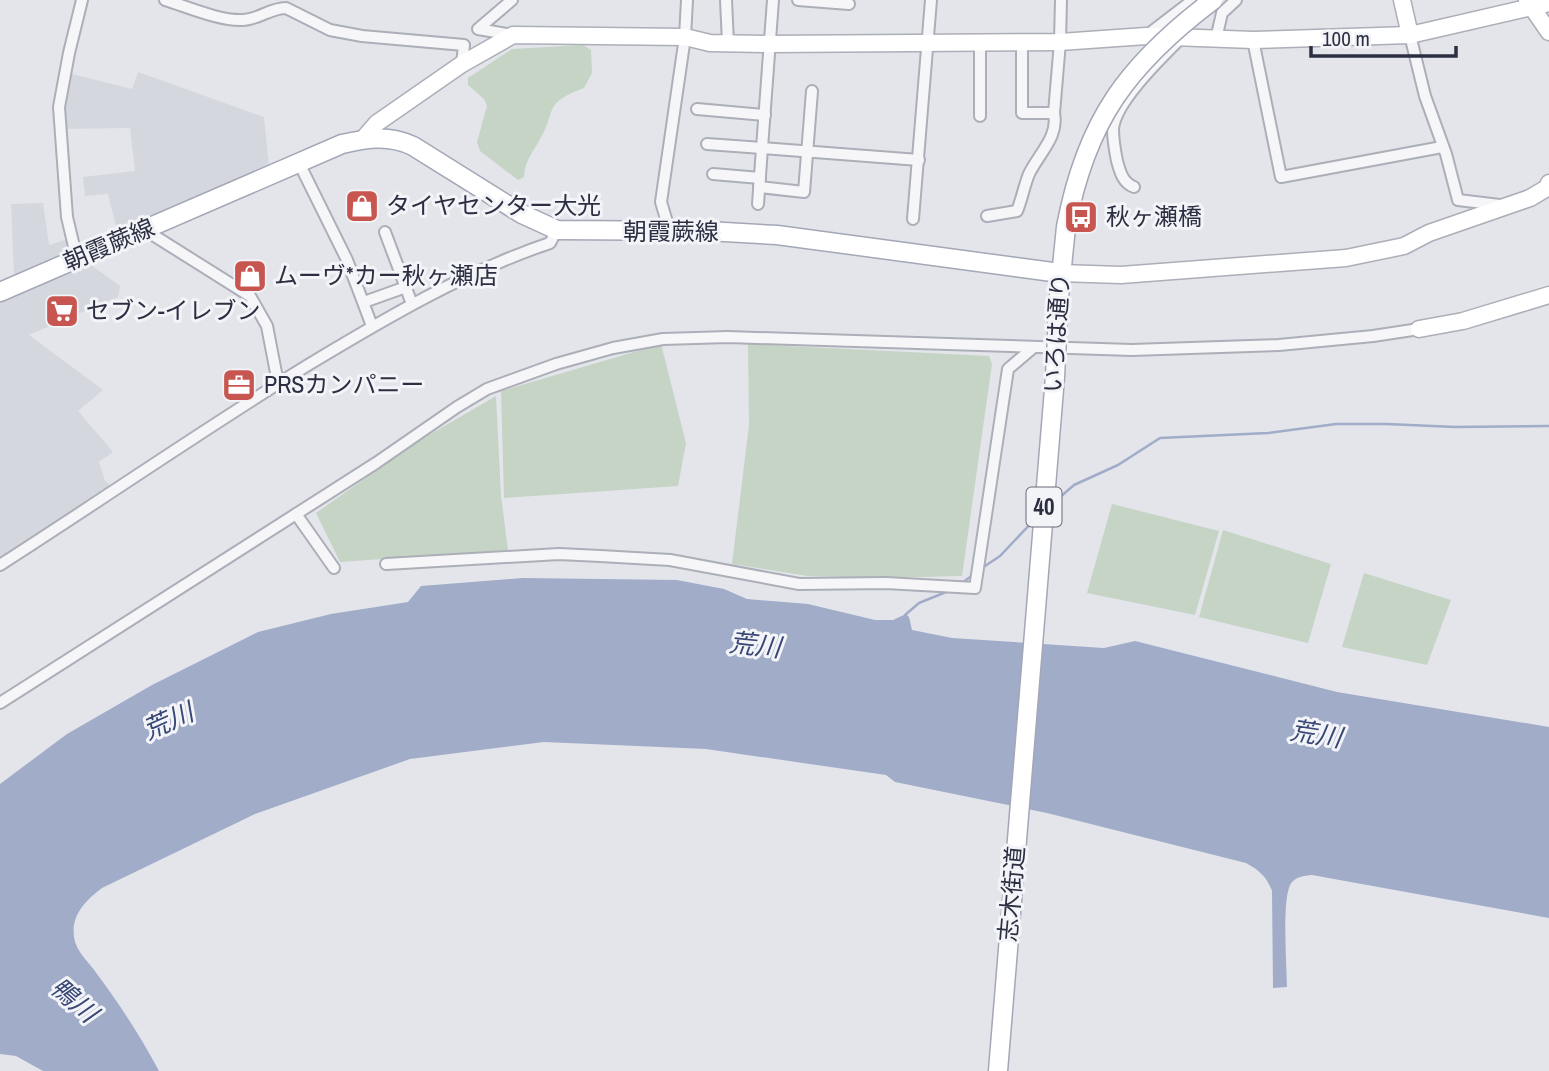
<svg xmlns="http://www.w3.org/2000/svg" width="1549" height="1071" viewBox="0 0 1549 1071" font-family="'Archivo Narrow','Noto Sans JP',sans-serif">
  <style>
    .built { fill: #d5d7df }
    .green { fill: #c6d4c5 }
    .water { fill: #a0acc8 }
    .lines { fill: none; stroke-linecap: round; stroke-linejoin: round }
    .stream { stroke: #a0acc8; stroke-width: 2.5 }
    .street-casing { stroke: #acaeb8; stroke-width: 14 }
    .secondary-casing { stroke: #acaeb8; stroke-width: 19 }
    .primary-casing { stroke: #a3a7b6; stroke-width: 21 }
    .street { stroke: #f6f6f9; stroke-width: 10 }
    .secondary { stroke: #fff; stroke-width: 16 }
    .primary { stroke: #fff; stroke-width: 18 }
    .primary-bridge-casing { stroke: #a3a7b6; stroke-width: 21; stroke-linecap: butt }
    .primary-bridge { stroke: #fff; stroke-width: 18 }
    .labels { text-anchor: middle; stroke-width: 6; stroke-linejoin: round; paint-order: stroke }
    .shield { fill: #f3f4f8; stroke: #686a79; stroke-width: 2 }
    .shield-label { font-size: 23px; font-weight: bold; fill: #2c2f42 }
    .poi-label { font-size: 24px; fill: #2c2f42; stroke: #f3f4f8; text-anchor: start }
    .street-label { font-size: 24px; fill: #2c2f42; stroke: #f3f4f8 }
    .water-label { font-size: 26px; font-style: italic; fill: #384774; stroke: #f3f4f8 }
  </style>
  <rect width="100%" height="100%" fill="#e3e5eb"/>
  <g class="built">
    <path d="M 138,72 L 264,117 L 269,167 L 118,234 L 108,194 L 85,196 L 83,177 L 135,171 L 130,128 L 63,129 L 64,105 L 68,73 L 132,89 Z"/>
    <path d="M 43,203 L 49,245 L 68,239 L 72,253 L 14,277 L 11,204 Z"/>
    <path d="M 91,265 L 120,286 L 118,297 L 29,335 L 103,390 L 78,411 L 113,452 L 99,462 L 105,481 L 112,487 L 0,559 L 0,301 Z"/>
  </g>
  <g class="green">
    <path d="M 583,45 L 591,50 L 592,73 L 584,88 C 541,104 558,110 539,141 C 531,155 525,161 524,177 L 518,180 L 480,151 L 477,142 L 487,106 L 484,99 L 468,85 L 468,78 L 512,49 Z"/>
    <path d="M 661,344 L 686,443 L 678,486 L 504,498 L 501,391 Z"/>
    <path d="M 748,344 L 989,356 L 992,364 L 962,576 L 879,578 L 807,576 L 732,564 L 749,425 Z"/>
    <path d="M 496,396 L 501,496 L 508,550 L 340,562 L 316,513 L 417,442 Z"/>
    <path d="M 1112,504 L 1219,531 L 1195,615 L 1087,593 Z"/>
    <path d="M 1223,530 L 1331,564 L 1308,643 L 1199,617 Z"/>
    <path d="M 1364,573 L 1451,600 L 1427,665 L 1342,647 Z"/>
  </g>
  <path class="water" d="M 523,578 L 677,580 L 724,589 L 747,599 L 808,604 L 875,620 L 893,620 L 906,614 L 909,617 L 912,630 L 952,638 L 1104,648 L 1135,641 L 1337,692 L 1549,727 L 1549,918 L 1312,875 C 1304,876 1298,876 1292,882 C 1281,894 1287,968 1287,987 L 1273,988 L 1272,891 C 1267,877 1259,870 1246,863 L 1047,813 L 895,782 L 886,775 L 706,749 L 544,742 L 410,759 L 255,814 L 102,888 C 85,901 71,915 74,937 C 76,952 89,962 97,974 C 120,1005 141,1037 159,1071 L 43,1071 L 16,1056 L 0,1054 L 0,784 L 67,734 L 152,685 L 258,632 L 331,614 L 408,602 L 421,586 Z"/>
  <g class="lines">
    <g class="stream">
      <path d="M 1051,505 L 1074,485 L 1118,465 L 1160,438 L 1268,433 L 1336,424 L 1387,424 L 1455,427 L 1549,426"/>
      <path d="M 982,568 L 1000,556 L 1036,518"/>
      <path d="M 962,583 L 974,574"/>
      <path d="M 905,615 L 919,603 L 951,590"/>
    </g>
    <g class="street-casing">
      <g id="street">
        <path d="M 165,0 C 188,7 220,21 242,20 C 258,20 270,8 286,8 L 330,30 L 362,36 L 464,45 L 462,64"/>
        <path d="M 512,0 L 478,29 L 513,35"/>
        <path d="M 726,0 L 728,43"/>
        <path d="M 798,0 L 849,4"/>
        <path d="M 1410,35 L 1425,96 L 1446,154 L 1458,200 L 1500,205"/>
        <path d="M 1146,36 L 1193,0"/>
        <path d="M 1216,39 L 1222,13 L 1236,0"/>
        <path d="M 1253,40 L 1281,177 L 1442,147"/>
        <path d="M 980,42 L 980,116"/>
        <path d="M 1022,42 L 1022,113 L 1054,113 L 1060,42 L 1061,0"/>
        <path d="M 697,109 L 765,115"/>
        <path d="M 707,144 L 762,148 L 773,0"/>
        <path d="M 299,163 L 347,260 L 372,326"/>
        <path d="M 713,174 L 760,178"/>
        <path d="M 759,187 L 804,192 L 812,91"/>
        <path d="M 1134,187 C 1123,183 1120,172 1117,161 C 1115,151 1113,139 1113,129 C 1115,102 1162,57 1181,38"/>
        <path d="M 758,204 L 762,148 L 919,160"/>
        <path d="M 987,216 L 1017,211 C 1022,199 1024,186 1029,174 C 1039,153 1059,137 1054,113"/>
        <path d="M 913,219 L 931,0"/>
        <path d="M 145,230 L 250,296 L 267,326 L 278,383"/>
        <path d="M 385,232 L 412,304"/>
        <path d="M 666,232 L 667,222 L 661,202 L 685,37 L 687,0"/>
        <path d="M 77,259 L 67,217 L 59,107 L 69,53 L 82,0"/>
        <path d="M 364,302 L 406,287"/>
        <path d="M 296,514 L 334,568"/>
        <path d="M 386,564 L 559,554 L 600,556 L 670,560 L 799,584 L 886,583 L 975,588 L 1008,369 L 1034,347"/>
        <path d="M 0,565 C 103,499 204,429 308,365 C 386,318 464,272 550,243 L 557,230"/>
        <path d="M 0,703 L 376,463 L 457,407 L 487,389 L 556,364 L 613,348 L 663,339 L 728,337 L 1132,350 L 1279,345 L 1373,336 L 1419,329"/>
      </g>
    </g>
    <g class="secondary-casing">
      <g id="secondary">
        <path d="M 1402,0 L 1410,35"/>
        <path d="M 1527,0 L 1549,32"/>
        <path d="M 364,138 L 377,123 L 462,64 L 513,35 L 685,37 L 710,43 L 770,44 L 1060,42 L 1146,36 L 1253,40 L 1410,35 L 1549,3"/>
        <path d="M 1060,273 L 1121,275 L 1346,258 L 1404,246 L 1429,233 L 1530,198 L 1547,188 L 1549,183"/>
        <path d="M 1419,329 L 1463,321 L 1549,295"/>
      </g>
    </g>
    <g class="primary-casing">
      <g id="primary">
        <path d="M 0,292 L 342,144 C 368,138 389,135 413,146 L 522,214 L 557,230 L 707,231 L 777,235 L 1060,273"/>
        <path d="M 1059,296 L 1066,227"/>
        <path d="M 998,1071 L 1027,718"/>
      </g>
    </g>
    <use href="#street" class="street"/>
    <use href="#secondary" class="secondary"/>
    <use href="#primary" class="primary"/>
    <g class="primary-bridge-casing">
      <g id="primary-bridge">
        <path d="M 1066,227 C 1086,121 1127,65 1213,0"/>
        <path d="M 1027,718 L 1055,377 L 1059,296"/>
      </g>
    </g>
    <use href="#primary-bridge" class="primary-bridge"/>
  </g>
  <defs>
    <g id="shop-square" transform="scale(1.75)"><rect x="-9" y="-9" width="18" height="18" rx="4" fill="#c85650" stroke="#f3f4f8"/><path d="M-5-2.5h2.3a2.7 3.5 0 0 1 5.4 0H5L5.5 6h-11ZM-1.5-2.5h3a1.5 2.3 0 0 0-3 0Z" fill="#fff"/></g>
    <g id="bus-square" transform="scale(1.75)"><rect x="-9" y="-9" width="18" height="18" rx="4" fill="#c85650" stroke="#f3f4f8"/><path d="M-5-6H5V4H4V6H2V4H-2V6H-4V4H-5ZM-3.5-4V0h7V-4ZM-3.5 1.2v1.5H-2V1.2ZM2 1.2v1.5H3.5V1.2Z" fill="#fff"/></g>
    <g id="supermarket-square" transform="scale(1.75)"><rect x="-9" y="-9" width="18" height="18" rx="4" fill="#c85650" stroke="#f3f4f8"/><path d="M-6-5.5h2.5l.6 2H6L4.5 2H-2.5L-4.4-4H-6ZM-1.5 3.2a1.3 1.3 0 1 0 .1 0ZM3 3.2a1.3 1.3 0 1 0 .1 0Z" fill="#fff"/></g>
    <g id="office-square" transform="scale(1.75)"><rect x="-9" y="-9" width="18" height="18" rx="4" fill="#c85650" stroke="#f3f4f8"/><path d="M-6-3h4V-5.5h4V-3h4V5H-6ZM-1-4.5V-3h2v-1.5ZM-6 0V1H6V0Z" fill="#fff"/></g>
  </defs>
  <g fill-rule="evenodd">
    <use href="#shop-square" x="362" y="206"/>
    <use href="#bus-square" x="1081" y="217"/>
    <use href="#shop-square" x="250" y="276"/>
    <use href="#supermarket-square" x="62" y="311"/>
    <use href="#office-square" x="239" y="385"/>
  </g>
  <g class="labels">
    <rect class="shield" x="1026.5" y="487.5" width="35" height="39" rx="5"/>
    <g class="shield-label">
      <text x="1044" y="515">40</text>
    </g>
    <g class="poi-label">
      <text x="386" y="214">タイヤセンター大光</text>
      <text x="1106" y="225">秋ヶ瀬橋</text>
      <text x="274" y="284">ムーヴ*カー秋ヶ瀬店</text>
      <text x="86" y="319">セブン-イレブン</text>
      <text x="264" y="393">PRSカンパニー</text>
    </g>
    <g class="street-label">
      <text x="671" y="240">朝霞蕨線</text>
      <text transform="translate(109 245) rotate(-23)" y="8">朝霞蕨線</text>
      <text transform="translate(1057 333) rotate(-86)" y="8">いろは通り</text>
      <text transform="translate(1012 894) rotate(-85)" y="8">志木街道</text>
    </g>
    <g class="water-label">
      <text transform="translate(755 645) rotate(6)" y="9">荒川</text>
      <text transform="translate(168 721) rotate(-24)" y="9">荒川</text>
      <text transform="translate(1316 734) rotate(9)" y="9">荒川</text>
      <text transform="translate(74 1000) rotate(41)" y="9">鴨川</text>
    </g>
  </g>
  <path d="M1311 46v10h145v-10" fill="none" stroke="#2c2f42" stroke-width="3.5"/>
  <text x="1322" y="46" font-size="21" fill="#2c2f42" stroke="#f3f4f8" stroke-width="5" paint-order="stroke">100 m</text>
</svg>
